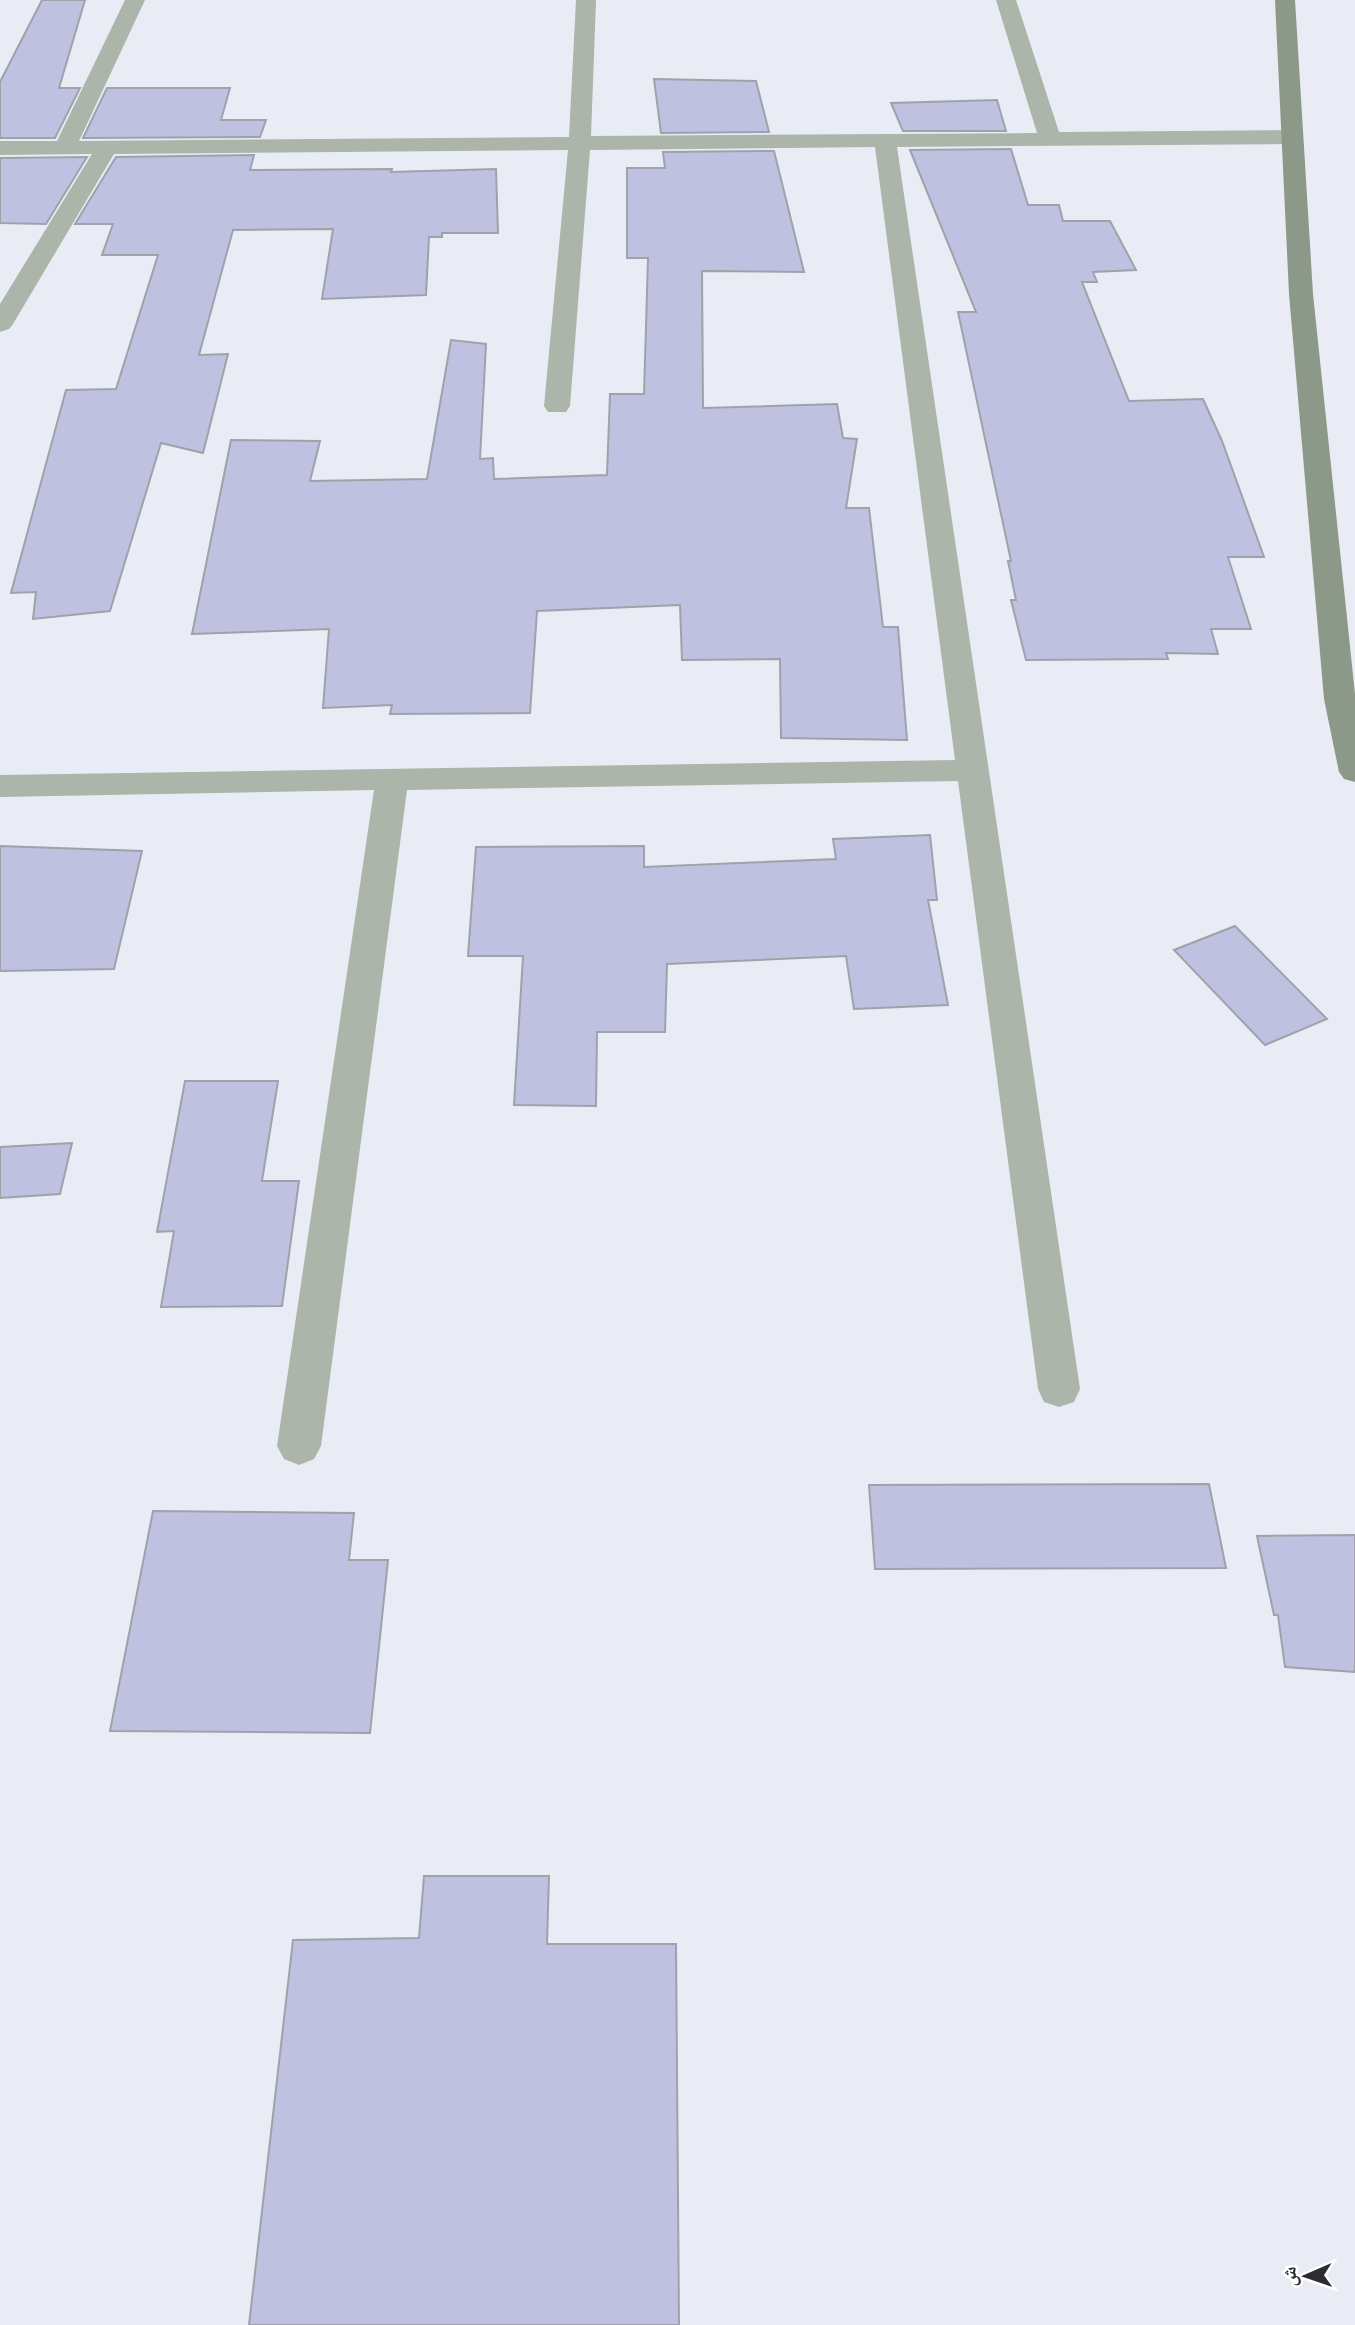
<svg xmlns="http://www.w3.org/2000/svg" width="1355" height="2325" viewBox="0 0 1355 2325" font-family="Roboto,'Noto Naskh Arabic',sans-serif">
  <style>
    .building { fill: #bec2e0; stroke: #a0a1aa; stroke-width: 2 }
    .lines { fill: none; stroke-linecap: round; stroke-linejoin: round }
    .street { fill: #abb5a9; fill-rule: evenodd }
    .secondary { fill: #8c9988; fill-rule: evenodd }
  </style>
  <rect width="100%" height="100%" fill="#eaecf5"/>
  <g class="building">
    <path d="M 42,0 L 85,0 L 59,88 L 80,88 L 55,138 L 0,138 L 0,82 Z"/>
    <path d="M 654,79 L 756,81 L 769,132 L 661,133 Z"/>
    <path d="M 107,88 L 230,88 L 221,120 L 266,120 L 260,137 L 83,138 Z"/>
    <path d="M 997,100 L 1006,131 L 903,131 L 891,103 Z"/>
    <path d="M 1011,149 L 1028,205 L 1059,205 L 1063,221 L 1110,221 L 1136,270 L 1093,272 L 1097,282 L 1082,282 L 1129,401 L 1203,399 L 1222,441 L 1264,557 L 1228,557 L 1251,629 L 1211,629 L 1218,654 L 1166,653 L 1168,659 L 1026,660 L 1011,600 L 1016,600 L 1008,561 L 1011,561 L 958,312 L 976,312 L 910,150 Z"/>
    <path d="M 774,151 L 804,272 L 702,271 L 703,408 L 837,404 L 843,438 L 857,439 L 846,508 L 869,508 L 883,627 L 898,627 L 907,740 L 781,738 L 780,659 L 682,660 L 680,605 L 537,611 L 530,713 L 390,714 L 392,705 L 323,708 L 329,629 L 192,634 L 231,440 L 320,441 L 310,481 L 427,479 L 451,340 L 486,344 L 480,459 L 493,458 L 494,479 L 607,475 L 610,394 L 644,394 L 648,258 L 627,258 L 627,168 L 665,168 L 663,152 Z"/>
    <path d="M 254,155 L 250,170 L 392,169 L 391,172 L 496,169 L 498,233 L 442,233 L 442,237 L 429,237 L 426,295 L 322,299 L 333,229 L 233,230 L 199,355 L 228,354 L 203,453 L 161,443 L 110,611 L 33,619 L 36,592 L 11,593 L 66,390 L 116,389 L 158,255 L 102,255 L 113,224 L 75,224 L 116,157 Z"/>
    <path d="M 87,157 L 46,224 L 0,223 L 0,158 Z"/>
    <path d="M 930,835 L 937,900 L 928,900 L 948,1005 L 854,1009 L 846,956 L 667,964 L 665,1032 L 597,1032 L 596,1106 L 514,1105 L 523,956 L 468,956 L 476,847 L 644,846 L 644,867 L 836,859 L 833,839 Z"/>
    <path d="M 0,846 L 142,851 L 114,969 L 0,971 Z"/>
    <path d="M 1235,926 L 1327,1019 L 1265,1045 L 1174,950 Z"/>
    <path d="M 185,1081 L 278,1081 L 262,1181 L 299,1181 L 282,1306 L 161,1307 L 174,1231 L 157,1232 Z"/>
    <path d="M 72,1143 L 60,1194 L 0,1198 L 0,1147 Z"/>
    <path d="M 1209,1484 L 1226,1568 L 875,1569 L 869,1485 Z"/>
    <path d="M 153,1511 L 354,1513 L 349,1560 L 388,1560 L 370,1733 L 110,1731 Z"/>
    <path d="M 1355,1535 L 1355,1672 L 1285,1667 L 1278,1615 L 1274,1615 L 1257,1536 Z"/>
    <path d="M 424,1876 L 549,1876 L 547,1944 L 676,1944 L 679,2325 L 249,2325 L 293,1940 L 419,1938 Z"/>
  </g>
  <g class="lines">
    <path class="street" d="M 125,0 L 145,0 L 79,141 L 569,137 L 576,0 L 596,0 L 591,136 L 1037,133 L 996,0 L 1016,0 L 1059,132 L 1292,130 L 1303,137 L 1292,144 L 897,147 L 1080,1389 L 1074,1402 L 1059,1407 L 1044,1402 L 1038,1389 L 958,781 L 407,790 L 321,1446 L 314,1459 L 299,1465 L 284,1459 L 277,1446 L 374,790 L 0,797 L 0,775 L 955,760 L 875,147 L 590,150 L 570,406 L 566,412 L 548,412 L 544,406 L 568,150 L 114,154 L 13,324 L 9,329 L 0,332 L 0,304 L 92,154 L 0,155 L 0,141 L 57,141 Z"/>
    <path class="secondary" d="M 1275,0 L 1295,0 L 1313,294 L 1355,694 L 1355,782 L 1344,779 L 1339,772 L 1324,699 L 1289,294 Z"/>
  </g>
  <g transform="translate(1306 2276) rotate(268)" stroke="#ffffff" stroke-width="5" paint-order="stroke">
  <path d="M0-5L12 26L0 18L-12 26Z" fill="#2c2d31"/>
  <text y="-10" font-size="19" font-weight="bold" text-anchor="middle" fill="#2c2d31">ش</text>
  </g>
</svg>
